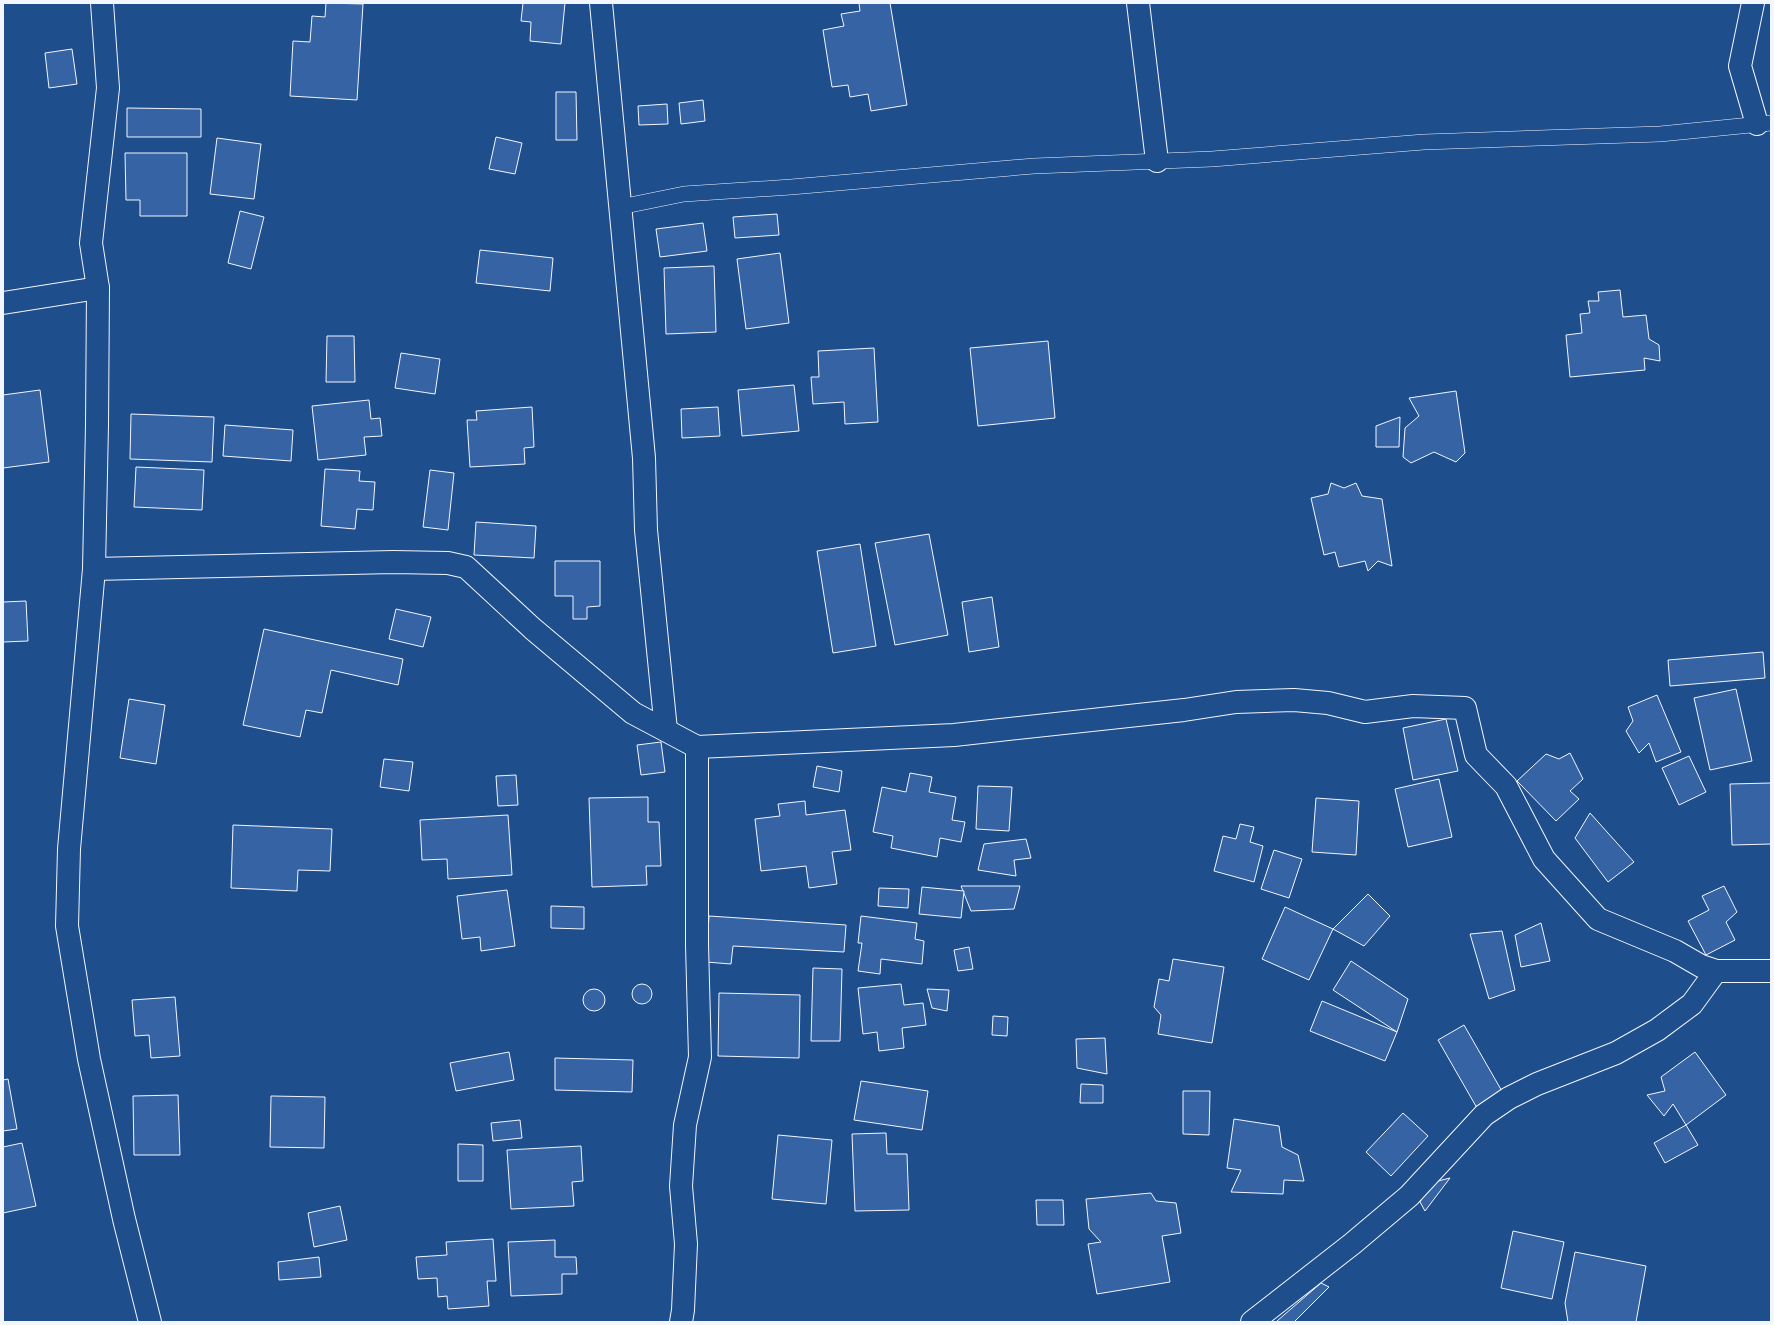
<svg xmlns="http://www.w3.org/2000/svg" width="1774" height="1325" viewBox="0 0 1774 1325" font-family="Poppins,sans-serif">
  <style>
    .building { fill: #3563a3; stroke: #f2f6ff }
    .lines { fill: none; stroke-linecap: round; stroke-linejoin: round }
    .lane-casing { stroke: #f2f6ff; stroke-width: 16 }
    .street-casing { stroke: #f2f6ff; stroke-width: 24 }
    .lane { stroke: #1f4e8c; stroke-width: 15 }
    .street { stroke: #1f4e8c; stroke-width: 22 }
  </style>
  <rect width="100%" height="100%" fill="#1f4e8c"/>
  <g class="building">
    <path d="M 326,3 L 363,4 L 357,100 L 290,96 L 293,41 L 310,42 L 312,16 L 325,17 Z"/>
    <path d="M 523,3 L 565,3 L 561,44 L 530,41 L 531,22 L 521,21 Z"/>
    <path d="M 859,3 L 890,3 L 907,105 L 871,111 L 868,94 L 850,97 L 848,85 L 832,87 L 823,30 L 844,26 L 841,14 L 860,11 Z"/>
    <path d="M 72,49 L 77,84 L 49,88 L 45,53 Z"/>
    <path d="M 556,92 L 576,92 L 577,140 L 556,140 Z"/>
    <path d="M 703,100 L 705,121 L 681,124 L 679,103 Z"/>
    <path d="M 667,104 L 668,124 L 639,125 L 638,106 Z"/>
    <path d="M 127,108 L 201,109 L 201,137 L 127,137 Z"/>
    <path d="M 496,137 L 522,143 L 515,174 L 489,169 Z"/>
    <path d="M 217,138 L 261,144 L 254,199 L 210,194 Z"/>
    <path d="M 125,153 L 187,153 L 187,216 L 140,216 L 140,200 L 126,200 Z"/>
    <path d="M 240,211 L 264,217 L 251,269 L 228,263 Z"/>
    <path d="M 777,214 L 779,235 L 735,238 L 733,217 Z"/>
    <path d="M 703,223 L 707,251 L 660,257 L 656,229 Z"/>
    <path d="M 480,250 L 553,258 L 550,291 L 476,283 Z"/>
    <path d="M 780,253 L 789,323 L 746,329 L 737,259 Z"/>
    <path d="M 714,266 L 716,332 L 666,334 L 664,268 Z"/>
    <path d="M 1620,290 L 1623,317 L 1646,315 L 1649,339 L 1659,345 L 1660,361 L 1644,358 L 1645,370 L 1570,377 L 1566,335 L 1582,333 L 1580,314 L 1590,313 L 1588,301 L 1599,301 L 1598,292 Z"/>
    <path d="M 327,336 L 354,336 L 355,382 L 326,382 Z"/>
    <path d="M 1048,341 L 1055,418 L 978,426 L 970,348 Z"/>
    <path d="M 874,348 L 878,422 L 845,424 L 844,402 L 813,404 L 811,377 L 819,377 L 818,351 Z"/>
    <path d="M 401,353 L 440,359 L 435,394 L 395,388 Z"/>
    <path d="M 794,385 L 799,431 L 742,436 L 738,390 Z"/>
    <path d="M 40,390 L 49,462 L 3,468 L 3,395 Z"/>
    <path d="M 1456,391 L 1465,453 L 1456,462 L 1434,452 L 1411,463 L 1403,457 L 1405,428 L 1419,416 L 1409,398 Z"/>
    <path d="M 369,400 L 371,419 L 380,418 L 382,436 L 364,437 L 366,455 L 318,460 L 312,406 Z"/>
    <path d="M 532,407 L 534,447 L 524,448 L 525,464 L 470,467 L 467,420 L 477,420 L 476,411 Z"/>
    <path d="M 718,407 L 720,436 L 682,438 L 681,409 Z"/>
    <path d="M 131,414 L 214,417 L 212,462 L 130,459 Z"/>
    <path d="M 1400,417 L 1399,447 L 1376,447 L 1376,426 Z"/>
    <path d="M 225,425 L 293,430 L 291,461 L 223,456 Z"/>
    <path d="M 136,467 L 204,470 L 202,510 L 134,507 Z"/>
    <path d="M 325,469 L 360,471 L 359,481 L 375,482 L 373,510 L 357,509 L 355,529 L 321,526 Z"/>
    <path d="M 430,470 L 454,473 L 448,530 L 423,527 Z"/>
    <path d="M 1331,483 L 1344,488 L 1356,483 L 1362,496 L 1382,499 L 1392,566 L 1378,561 L 1368,571 L 1365,561 L 1339,567 L 1335,552 L 1324,555 L 1311,498 L 1328,494 Z"/>
    <path d="M 476,522 L 536,526 L 534,558 L 474,555 Z"/>
    <path d="M 929,534 L 948,635 L 895,645 L 875,543 Z"/>
    <path d="M 860,544 L 876,646 L 833,653 L 817,551 Z"/>
    <path d="M 555,561 L 600,561 L 600,606 L 587,607 L 587,619 L 573,619 L 573,596 L 555,596 Z"/>
    <path d="M 992,597 L 999,647 L 969,652 L 962,602 Z"/>
    <path d="M 26,601 L 28,641 L 3,642 L 3,602 Z"/>
    <path d="M 396,609 L 431,617 L 423,647 L 389,639 Z"/>
    <path d="M 264,629 L 403,659 L 398,685 L 331,670 L 322,713 L 306,710 L 300,737 L 243,725 Z"/>
    <path d="M 1763,652 L 1765,678 L 1670,686 L 1668,660 Z"/>
    <path d="M 1736,689 L 1752,761 L 1710,770 L 1694,698 Z"/>
    <path d="M 1657,695 L 1681,752 L 1656,762 L 1649,743 L 1639,753 L 1626,731 L 1633,721 L 1628,707 Z"/>
    <path d="M 129,699 L 165,705 L 156,764 L 120,758 Z"/>
    <path d="M 1446,719 L 1458,771 L 1413,780 L 1403,728 Z"/>
    <path d="M 661,742 L 665,772 L 641,775 L 637,745 Z"/>
    <path d="M 1570,753 L 1583,779 L 1570,791 L 1579,799 L 1556,821 L 1517,781 L 1546,754 L 1559,759 Z"/>
    <path d="M 1689,756 L 1706,792 L 1679,805 L 1662,768 Z"/>
    <path d="M 384,759 L 413,762 L 409,791 L 380,787 Z"/>
    <path d="M 817,766 L 842,771 L 839,792 L 813,787 Z"/>
    <path d="M 910,773 L 932,777 L 929,792 L 956,797 L 952,820 L 965,822 L 961,842 L 940,838 L 937,857 L 891,848 L 893,836 L 873,832 L 882,787 L 906,792 Z"/>
    <path d="M 516,775 L 518,805 L 498,806 L 496,776 Z"/>
    <path d="M 1439,779 L 1452,837 L 1408,847 L 1395,789 Z"/>
    <path d="M 1771,783 L 1771,844 L 1732,845 L 1730,784 Z"/>
    <path d="M 978,786 L 1012,787 L 1009,831 L 976,829 Z"/>
    <path d="M 648,797 L 648,822 L 659,822 L 661,866 L 646,866 L 647,885 L 592,887 L 589,798 Z"/>
    <path d="M 1316,798 L 1359,801 L 1356,855 L 1312,852 Z"/>
    <path d="M 805,801 L 806,815 L 845,810 L 851,850 L 832,852 L 837,884 L 809,888 L 806,866 L 761,871 L 755,819 L 780,816 L 778,804 Z"/>
    <path d="M 1590,813 L 1634,862 L 1608,882 L 1575,838 Z"/>
    <path d="M 508,815 L 512,875 L 448,879 L 447,859 L 422,860 L 420,820 Z"/>
    <path d="M 1240,824 L 1254,827 L 1250,842 L 1263,846 L 1254,882 L 1214,871 L 1223,836 L 1236,839 Z"/>
    <path d="M 233,825 L 332,829 L 330,871 L 298,870 L 297,891 L 231,888 Z"/>
    <path d="M 1026,839 L 1031,858 L 1014,860 L 1016,876 L 978,870 L 984,844 Z"/>
    <path d="M 1274,850 L 1302,859 L 1289,898 L 1261,889 Z"/>
    <path d="M 961,886 L 1020,886 L 1014,909 L 971,911 Z"/>
    <path d="M 1724,886 L 1737,912 L 1726,922 L 1735,940 L 1706,955 L 1688,921 L 1709,910 L 1702,896 Z"/>
    <path d="M 922,887 L 964,891 L 961,918 L 919,914 Z"/>
    <path d="M 879,888 L 909,889 L 908,908 L 878,906 Z"/>
    <path d="M 507,890 L 515,946 L 481,951 L 480,937 L 462,939 L 457,896 Z"/>
    <path d="M 1368,894 L 1390,916 L 1364,946 L 1333,929 Z"/>
    <path d="M 551,906 L 584,907 L 584,929 L 551,928 Z"/>
    <path d="M 1285,907 L 1333,929 L 1309,980 L 1262,959 Z"/>
    <path d="M 709,916 L 846,925 L 844,952 L 733,946 L 731,964 L 706,962 Z"/>
    <path d="M 861,916 L 917,923 L 915,939 L 924,941 L 922,964 L 881,959 L 880,974 L 858,971 L 862,943 L 858,943 Z"/>
    <path d="M 1541,923 L 1550,961 L 1521,967 L 1515,935 Z"/>
    <path d="M 1502,931 L 1515,990 L 1489,999 L 1470,934 Z"/>
    <path d="M 969,947 L 973,969 L 958,971 L 954,950 Z"/>
    <path d="M 1173,959 L 1224,967 L 1212,1043 L 1158,1034 L 1161,1015 L 1154,1007 L 1159,979 L 1169,981 Z"/>
    <path d="M 1351,961 L 1408,999 L 1397,1032 L 1333,990 Z"/>
    <path d="M 813,968 L 842,969 L 840,1041 L 811,1041 Z"/>
    <path d="M 901,984 L 904,1005 L 923,1003 L 926,1025 L 902,1028 L 904,1048 L 879,1051 L 877,1032 L 863,1034 L 858,988 Z"/>
    <circle cx="642" cy="994" r="10"/>
    <path d="M 927,989 L 949,990 L 947,1011 L 932,1008 Z"/>
    <circle cx="594" cy="1000" r="11"/>
    <path d="M 719,993 L 800,995 L 799,1058 L 718,1056 Z"/>
    <path d="M 175,997 L 180,1056 L 151,1058 L 149,1035 L 135,1036 L 132,1000 Z"/>
    <path d="M 1322,1001 L 1397,1032 L 1385,1061 L 1310,1031 Z"/>
    <path d="M 993,1016 L 1008,1017 L 1007,1036 L 992,1035 Z"/>
    <path d="M 1464,1025 L 1503,1093 L 1477,1108 L 1438,1040 Z"/>
    <path d="M 1105,1038 L 1107,1074 L 1077,1068 L 1076,1039 Z"/>
    <path d="M 509,1052 L 514,1080 L 456,1091 L 450,1063 Z"/>
    <path d="M 1695,1052 L 1726,1095 L 1686,1125 L 1673,1104 L 1664,1116 L 1647,1095 L 1665,1091 L 1661,1077 Z"/>
    <path d="M 555,1058 L 633,1060 L 632,1092 L 555,1090 Z"/>
    <path d="M 8,1079 L 17,1129 L 3,1131 L 3,1080 Z"/>
    <path d="M 861,1081 L 928,1091 L 922,1130 L 854,1120 Z"/>
    <path d="M 1081,1084 L 1103,1085 L 1103,1103 L 1080,1103 Z"/>
    <path d="M 1183,1091 L 1210,1091 L 1209,1135 L 1183,1134 Z"/>
    <path d="M 178,1095 L 180,1155 L 134,1155 L 133,1096 Z"/>
    <path d="M 271,1096 L 325,1097 L 324,1148 L 270,1147 Z"/>
    <path d="M 1403,1113 L 1428,1136 L 1391,1176 L 1366,1152 Z"/>
    <path d="M 1234,1119 L 1279,1126 L 1282,1147 L 1298,1155 L 1304,1181 L 1284,1180 L 1283,1194 L 1231,1192 L 1241,1170 L 1227,1168 Z"/>
    <path d="M 520,1120 L 522,1138 L 493,1141 L 491,1123 Z"/>
    <path d="M 1686,1125 L 1698,1145 L 1665,1163 L 1654,1143 Z"/>
    <path d="M 886,1133 L 887,1154 L 907,1154 L 909,1210 L 855,1211 L 852,1134 Z"/>
    <path d="M 778,1135 L 832,1140 L 826,1204 L 772,1199 Z"/>
    <path d="M 22,1143 L 36,1206 L 3,1213 L 3,1147 Z"/>
    <path d="M 458,1144 L 483,1145 L 483,1181 L 458,1181 Z"/>
    <path d="M 581,1146 L 583,1181 L 572,1182 L 574,1206 L 511,1209 L 507,1150 Z"/>
    <path d="M 1450,1178 L 1425,1211 L 1420,1202 L 1430,1183 Z"/>
    <path d="M 1151,1193 L 1156,1201 L 1176,1203 L 1181,1233 L 1162,1236 L 1170,1282 L 1097,1294 L 1088,1244 L 1101,1242 L 1089,1229 L 1086,1199 Z"/>
    <path d="M 1036,1200 L 1063,1200 L 1064,1225 L 1037,1225 Z"/>
    <path d="M 340,1206 L 347,1240 L 314,1247 L 308,1213 Z"/>
    <path d="M 1513,1231 L 1564,1242 L 1552,1299 L 1501,1288 Z"/>
    <path d="M 493,1239 L 496,1281 L 487,1281 L 489,1306 L 448,1309 L 447,1296 L 438,1297 L 437,1278 L 418,1279 L 416,1257 L 447,1255 L 446,1242 Z"/>
    <path d="M 555,1240 L 555,1257 L 576,1257 L 577,1274 L 562,1274 L 562,1294 L 511,1296 L 508,1242 Z"/>
    <path d="M 1575,1252 L 1646,1266 L 1636,1322 L 1568,1322 L 1565,1303 Z"/>
    <path d="M 319,1257 L 321,1277 L 279,1280 L 278,1262 Z"/>
    <path d="M 1321,1283 L 1329,1287 L 1294,1322 L 1278,1322 L 1277,1321 Z"/>
  </g>
  <g class="lines">
    <g class="lane-casing">
      <path id="lane" d="M 620,207 L 684,194 L 791,187 L 1034,166 L 1212,159 L 1424,142 L 1660,134 L 1771,123"/>
    </g>
    <g class="street-casing">
      <g id="street">
        <path d="M 102,3 L 108,88 L 91,243 L 98,288 L 97,425 L 94,569 L 69,849 L 67,926 L 89,1059 L 124,1219 L 150,1322"/>
        <path d="M 601,3 L 644,458 L 646,530 L 666,730"/>
        <path d="M 1138,3 L 1157,161"/>
        <path d="M 1753,3 L 1740,66 L 1757,124"/>
        <path d="M 3,303 L 98,288"/>
        <path d="M 94,569 L 393,562 L 448,563 L 466,567 L 533,629 L 633,713 L 697,747 L 954,735 L 1184,710 L 1236,702 L 1294,700 L 1328,703 L 1365,712 L 1413,706 L 1465,708 L 1476,755 L 1506,786 L 1544,859 L 1598,919 L 1675,951 L 1701,966 L 1716,971 L 1771,971"/>
        <path d="M 681,1322 L 683,1310 L 686,1244 L 681,1186 L 685,1125 L 700,1057 L 697,945 L 697,747"/>
        <path d="M 1252,1322 L 1352,1244 L 1409,1196 L 1484,1115 L 1509,1098 L 1537,1084 L 1616,1053 L 1657,1030 L 1692,1004 L 1716,971"/>
      </g>
    </g>
    <use href="#lane" class="lane"/>
    <use href="#street" class="street"/>
  </g>
  <rect width="1774" height="1325" fill="none" stroke="#f2f6ff" stroke-width="8"/>
</svg>
